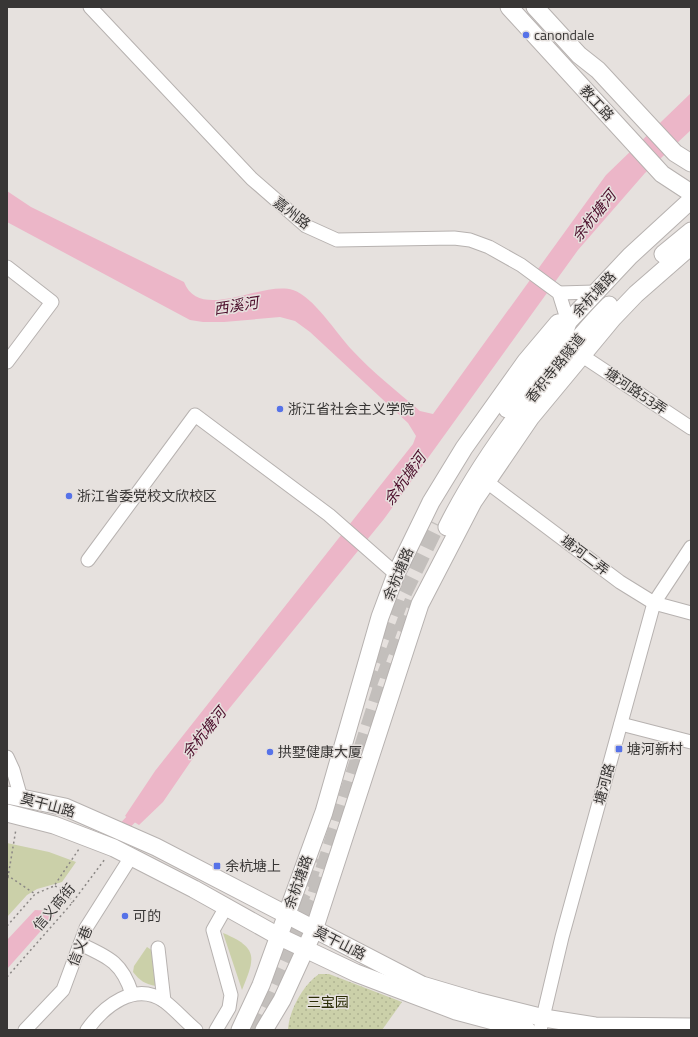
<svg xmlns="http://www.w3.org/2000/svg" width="698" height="1037" viewBox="0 0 698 1037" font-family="'Titillium Web','Noto Sans SC',sans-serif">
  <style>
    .green { fill: #cbd0a9 }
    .park { fill: url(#park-dots) }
    .water { fill: #ecb6c8 }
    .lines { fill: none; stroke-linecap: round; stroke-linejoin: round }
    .canal { stroke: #ecb6c8; stroke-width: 10 }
    .major-tunnel { stroke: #c3bfbc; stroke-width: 17; stroke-dasharray: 17 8; stroke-linecap: butt }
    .minor-casing { stroke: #b7b2b0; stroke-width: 15 }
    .major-casing { stroke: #b7b2b0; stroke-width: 19 }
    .path { stroke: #8b8785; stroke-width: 1.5; stroke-dasharray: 2 3; stroke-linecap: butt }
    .minor { stroke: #fff; stroke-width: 13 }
    .major { stroke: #fff; stroke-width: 17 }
    .poi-dot { fill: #5672e8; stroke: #e6e1de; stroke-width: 1.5 }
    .labels { text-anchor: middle; stroke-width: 3; stroke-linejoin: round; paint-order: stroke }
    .poi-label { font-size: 14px; fill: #383635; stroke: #e6e1de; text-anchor: start }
    .street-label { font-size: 14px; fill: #383635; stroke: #e6e1de }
    .park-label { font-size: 14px; fill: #2b2d06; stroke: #e6e1de }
    .water-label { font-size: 15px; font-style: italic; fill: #4c0e2b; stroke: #e6e1de }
  </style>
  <defs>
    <pattern id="park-dots" width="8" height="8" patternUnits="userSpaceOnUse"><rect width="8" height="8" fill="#cbd0a9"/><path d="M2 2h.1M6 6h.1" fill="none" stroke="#afb392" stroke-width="1.8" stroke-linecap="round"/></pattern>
  </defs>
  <rect width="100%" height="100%" fill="#e6e1de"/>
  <g class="green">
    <path d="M 7,843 L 49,852 L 76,862 L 62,882 L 37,889 L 27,895 L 7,917 Z"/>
    <path d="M 223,933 C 259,948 255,958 242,990 Z"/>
    <path d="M 147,947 L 153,951 L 156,986 C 145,984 140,981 133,972 L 134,966 Z"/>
  </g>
  <path class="park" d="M 319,974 L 329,974 L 402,1002 L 382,1030 L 288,1030 C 289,1010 303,985 319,974 Z"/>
  <g class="water">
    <path d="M 691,93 L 691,130 L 645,173 L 578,250 L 384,519 L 215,726 L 163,802 L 139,825 L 125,816 L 155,771 L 413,444 L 416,436 L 408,423 L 310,332 L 295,321 L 280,317 L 224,322 L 203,322 L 190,320 L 7,222 L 7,191 L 31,207 L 184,282 C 200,323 262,280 293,290 C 313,296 337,334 352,350 C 372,372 397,391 420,411 L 433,414 L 606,175 Z"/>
    <path d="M 35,910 L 52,911 L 54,916 L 7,969 L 7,940 Z"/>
  </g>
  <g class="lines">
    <path class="canal" d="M 112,839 L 139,811"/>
    <g class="major-tunnel">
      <path d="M 368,686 L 401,598 L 437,524"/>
      <path d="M 295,908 L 307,885 L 315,858"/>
      <path d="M 254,1030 L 316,894 L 385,676 L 413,601"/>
    </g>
    <g class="minor-casing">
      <g id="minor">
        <path d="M 90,7 L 252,179 L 306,226 L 337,240 L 454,238 L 470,240 L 489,247 L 521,265 L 559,293 L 568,322"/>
        <path d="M 7,267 L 52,302 L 7,362"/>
        <path d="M 559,293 L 595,292"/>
        <path d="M 581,355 L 691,428"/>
        <path d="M 487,482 L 620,582 L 654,603 L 691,613"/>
        <path d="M 88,560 L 195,415 L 329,515 L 396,574"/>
        <path d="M 621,724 L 691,742"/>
        <path d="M 7,757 L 13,770 L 21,798"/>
        <path d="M 80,944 C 108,957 122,962 132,994"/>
        <path d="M 158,948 L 164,1001"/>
        <path d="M 25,1030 L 63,990 L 86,928 L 131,857"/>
        <path d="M 87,1030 C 104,1006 135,981 164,1001 C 175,1009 185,1021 196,1030"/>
        <path d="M 216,1030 L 229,1008 L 231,995 L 213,930 L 226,907"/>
        <path d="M 540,1030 L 562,937 L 654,603 L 691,547"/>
      </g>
    </g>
    <g class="major-casing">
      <g id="major">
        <path d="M 509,7 L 662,174 L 691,193"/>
        <path d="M 535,7 L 579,55 L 598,70 L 675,153 L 691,163"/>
        <path d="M 663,254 L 691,231"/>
        <path d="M 507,409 L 563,337 L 568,322"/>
        <path d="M 447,527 C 474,473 509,424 547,377 C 567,352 587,327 609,305"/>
        <path d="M 7,795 L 65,807 L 156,847 L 422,985 L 476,1001 L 544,1018 L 595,1026 L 691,1027"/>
        <path d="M 7,813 L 54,825 L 114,848 L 194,889 L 278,936 L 356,973 L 456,1011 L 527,1030"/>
        <path d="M 240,1030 L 261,985 L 324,812 L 380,617 L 396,574 L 431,502 L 464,448 L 526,361 L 558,323 L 568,322 L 630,256 L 691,200"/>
        <path d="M 264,1030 L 282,1000 L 314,930 L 420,604 L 473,502 L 531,417 L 613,318 L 636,294 L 691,246"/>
      </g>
    </g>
    <g class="path">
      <path d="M 7,875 L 35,894"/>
      <path d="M 7,883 L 16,829"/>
      <path d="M 55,886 L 68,892 L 72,903"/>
      <path d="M 7,926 L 35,894 L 54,886 L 79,849"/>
      <path d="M 7,977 L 72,903 L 105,859"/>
    </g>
    <use href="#minor" class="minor"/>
    <use href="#major" class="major"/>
  </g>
  <g class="poi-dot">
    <circle cx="526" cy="35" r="4"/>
    <circle cx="280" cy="409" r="4"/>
    <circle cx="69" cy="496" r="4"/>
    <rect x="615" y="745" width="8" height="8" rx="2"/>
    <circle cx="270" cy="752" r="4"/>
    <rect x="213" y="862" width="8" height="8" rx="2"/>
    <circle cx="125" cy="916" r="4"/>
  </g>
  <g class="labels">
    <g class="poi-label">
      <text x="534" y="40">canondale</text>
      <text x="288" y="414">浙江省社会主义学院</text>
      <text x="77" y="501">浙江省委党校文欣校区</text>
      <text x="627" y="754">塘河新村</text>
      <text x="278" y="757">拱墅健康大厦</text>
      <text x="225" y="871">余杭塘上</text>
      <text x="133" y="921">可的</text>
    </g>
    <g class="street-label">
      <text transform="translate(597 103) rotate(47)" y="5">教工路</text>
      <text transform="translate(292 213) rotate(37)" y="5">嘉州路</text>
      <text transform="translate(594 294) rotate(-47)" y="5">余杭塘路</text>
      <text transform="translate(555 368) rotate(-51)" y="5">香积寺路隧道</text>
      <text transform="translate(636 391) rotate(34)" y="5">塘河路53弄</text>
      <text transform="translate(585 555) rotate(37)" y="5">塘河二弄</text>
      <text transform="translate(398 574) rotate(-67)" y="5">余杭塘路</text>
      <text transform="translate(604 784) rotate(-75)" y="5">塘河路</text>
      <text transform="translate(48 805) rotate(15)" y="5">莫干山路</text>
      <text transform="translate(298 882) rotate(-70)" y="5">余杭塘路</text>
      <text transform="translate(54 907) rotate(-50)" y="5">信义商街</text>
      <text transform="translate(340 943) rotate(27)" y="5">莫干山路</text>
      <text transform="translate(80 946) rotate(-68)" y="5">信义巷</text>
    </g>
    <g class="park-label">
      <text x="328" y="1007">三宝园</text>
    </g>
    <g class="water-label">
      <text transform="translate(594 216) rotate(-51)" y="5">余杭塘河</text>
      <text transform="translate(236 306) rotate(-9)" y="5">西溪河</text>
      <text transform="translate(405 479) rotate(-54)" y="5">余杭塘河</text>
      <text transform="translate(204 733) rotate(-51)" y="5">余杭塘河</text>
    </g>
  </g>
  <rect width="698" height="1037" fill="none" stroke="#383635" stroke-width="16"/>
</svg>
